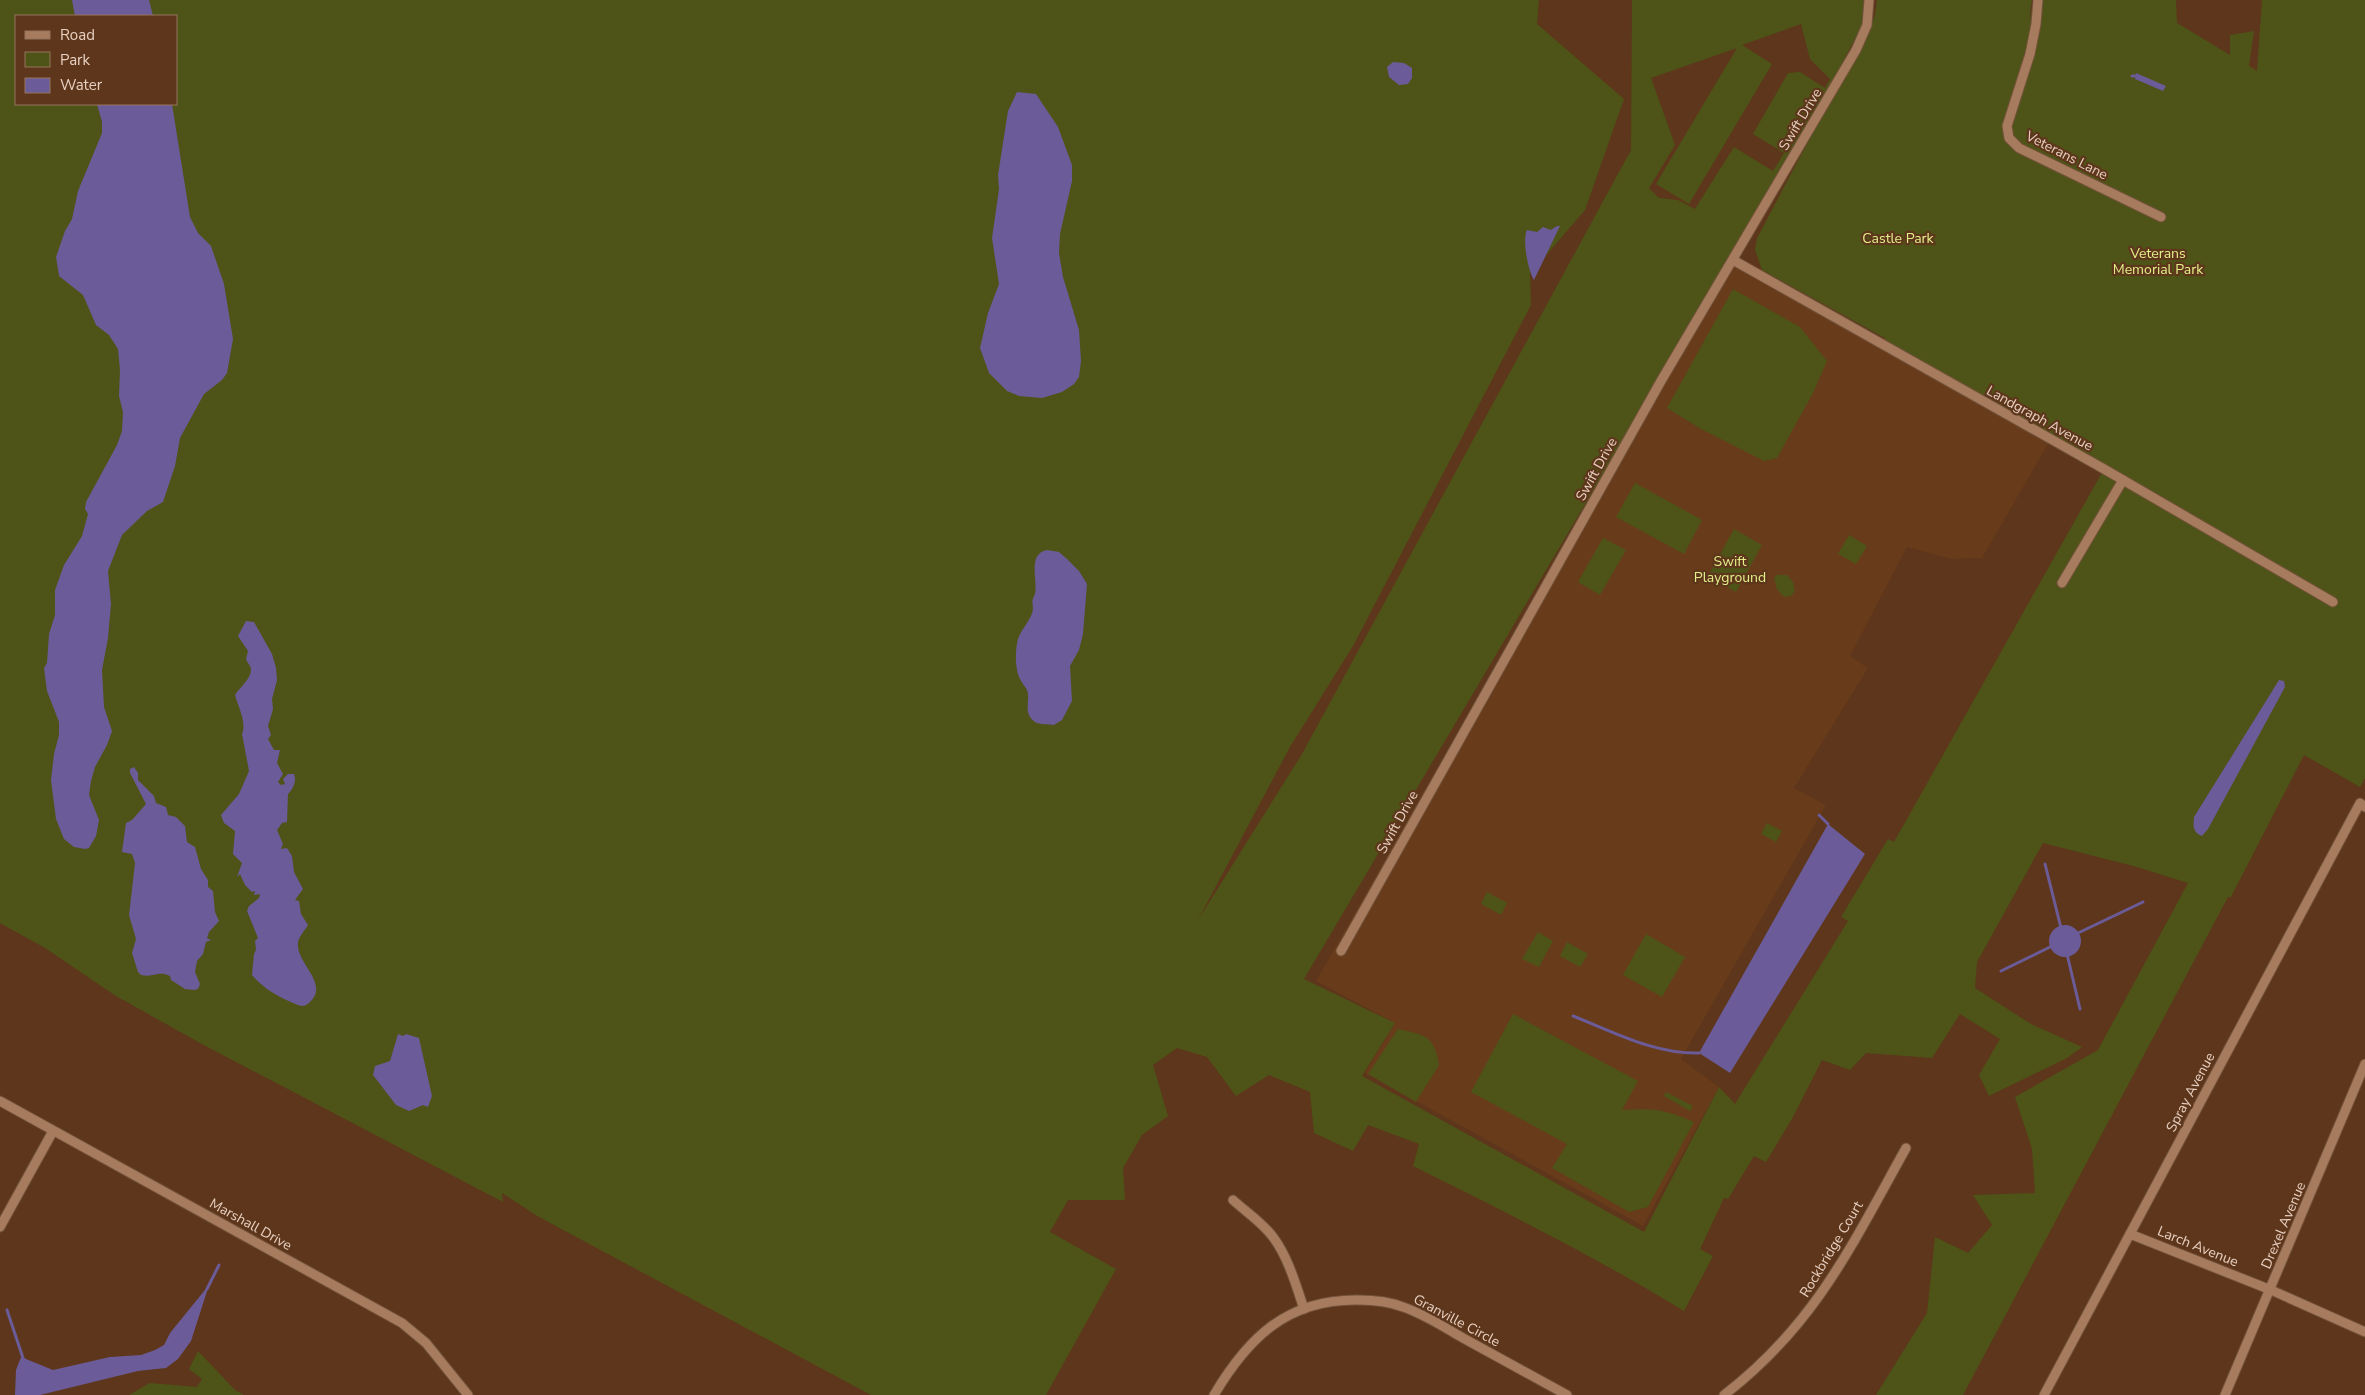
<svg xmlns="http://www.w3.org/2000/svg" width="2365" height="1395" viewBox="0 0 2365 1395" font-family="'Nunito Sans',sans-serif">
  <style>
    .built { fill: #683b1a }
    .green { fill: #4e5417; fill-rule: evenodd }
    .water { fill: #6b5b98 }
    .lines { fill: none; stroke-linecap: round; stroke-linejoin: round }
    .stream { stroke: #6b5b98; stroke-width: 3 }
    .minor-casing { stroke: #72523a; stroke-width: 11 }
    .minor { stroke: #a67b5e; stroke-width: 9 }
    .labels { text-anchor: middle; stroke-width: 4.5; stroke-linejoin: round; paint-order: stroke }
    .street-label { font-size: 14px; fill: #e8d0c1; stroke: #5d361b }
    .park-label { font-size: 14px; fill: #e2ee89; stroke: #5d361b }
  </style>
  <rect width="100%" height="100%" fill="#5d361b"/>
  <path class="built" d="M 1733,260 L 2051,439 L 1982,558 L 1952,559 L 1907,547 L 1850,656 L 1868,668 L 1794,788 L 1826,805 L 1681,1059 L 1719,1087 L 1643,1226 L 1365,1073 L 1395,1023 L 1316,981 L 1424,791 L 1454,749 Z"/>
  <g class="green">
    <path d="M 0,0 L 1539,0 L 1537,24 L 1624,99 L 1585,210 L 1530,274 L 1531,305 L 1353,646 L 1290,747 L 1198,920 L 1302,754 L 1631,150 L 1632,0 L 1872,0 L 1872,6 L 1813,119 L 1304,979 L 1395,1023 L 1362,1076 L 1644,1232 L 1719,1087 L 1735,1104 L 1848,921 L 1841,917 L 1888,839 L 1894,842 L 2104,469 L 1882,345 L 1885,338 L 1762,270 L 1755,250 L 1757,238 L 1875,16 L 1877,0 L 2032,0 L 2029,20 L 2035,0 L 2176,0 L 2177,23 L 2230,55 L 2230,35 L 2254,31 L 2249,66 L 2257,71 L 2262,0 L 2365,0 L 2365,778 L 2360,787 L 2304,755 L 2231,897 L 2228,897 L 1963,1395 L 1876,1395 L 1927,1313 L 1935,1237 L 1968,1253 L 1992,1225 L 1973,1195 L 2035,1193 L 2032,1149 L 2015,1097 L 2098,1050 L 2188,883 L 2137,867 L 2043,843 L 1977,962 L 1975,988 L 2031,1024 L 2082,1047 L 2067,1058 L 1989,1096 L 1979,1075 L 2000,1039 L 1960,1014 L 1932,1058 L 1866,1053 L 1850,1070 L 1822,1060 L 1793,1117 L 1766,1162 L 1754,1156 L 1728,1199 L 1724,1198 L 1700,1249 L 1713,1256 L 1684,1311 C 1596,1257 1505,1212 1413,1166 L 1419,1144 L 1368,1125 L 1353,1151 L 1314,1133 L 1310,1092 L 1269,1075 L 1236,1096 L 1207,1057 L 1177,1048 L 1153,1065 L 1168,1116 L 1142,1135 L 1123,1168 L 1125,1200 L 1068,1200 L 1050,1232 L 1116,1269 L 1046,1395 L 871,1395 L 539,1217 L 502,1193 L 503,1202 L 200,1043 L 116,996 L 45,948 L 0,923 ZM 16,16 L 176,16 L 176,104 L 16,104 ZM 1801,24 L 1810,59 L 1830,79 L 1825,88 L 1800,72 L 1788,73 L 1753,134 L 1784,153 L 1773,171 L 1734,147 L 1695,209 L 1678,200 L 1659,198 L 1649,188 L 1675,145 L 1651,78 L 1737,48 L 1656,184 L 1689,204 L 1772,64 L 1742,45 Z"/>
    <path d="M 1733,289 L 1800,327 L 1827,361 L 1813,393 L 1777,458 L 1764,461 L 1701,429 L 1667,408 Z"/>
    <path d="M 1635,483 L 1702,520 L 1684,554 L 1616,517 Z"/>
    <path d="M 1734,529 L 1762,545 L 1736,592 L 1708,576 Z"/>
    <path d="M 1849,535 L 1867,546 L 1856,564 L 1838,554 Z"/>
    <path d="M 1603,538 L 1626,550 L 1600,595 L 1578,582 Z"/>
    <path d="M 1776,575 L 1787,575 L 1793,582 L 1795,591 L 1791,596 L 1784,597 L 1777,589 L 1774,578 Z"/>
    <path d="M 1767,823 L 1782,831 L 1776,842 L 1761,834 Z"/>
    <path d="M 1487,892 L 1507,903 L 1501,915 L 1481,904 Z"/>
    <path d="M 1538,932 L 1553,941 L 1539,967 L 1522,959 Z"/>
    <path d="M 1646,934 L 1685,957 L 1662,997 L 1623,975 Z"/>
    <path d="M 1567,942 L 1588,954 L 1580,967 L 1560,956 Z"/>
    <path d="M 1513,1014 L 1638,1081 L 1622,1110 C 1654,1108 1664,1109 1694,1122 L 1648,1207 L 1629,1212 L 1552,1168 L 1567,1144 L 1471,1092 Z"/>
    <path d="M 1398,1029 C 1425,1035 1434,1035 1439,1065 L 1416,1102 L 1368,1074 Z"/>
    <path d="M 1666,1092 L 1693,1106 L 1690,1111 L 1664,1096 Z"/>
    <path d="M 198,1351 L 235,1390 L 244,1395 L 129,1395 L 150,1383 L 197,1387 L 202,1379 L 189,1369 Z"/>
  </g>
  <g class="water">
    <path d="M 72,0 L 149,0 L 153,16 L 75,16 Z"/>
    <path d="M 1393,62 L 1404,63 L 1412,68 L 1412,78 L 1408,84 L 1399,85 L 1389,77 L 1387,67 Z"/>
    <path d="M 2136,73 L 2166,86 L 2163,91 L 2135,79 Z"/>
    <path d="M 1017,92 L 1036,94 L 1058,127 L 1072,165 L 1072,181 L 1060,234 L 1059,253 L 1063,277 L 1079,330 L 1081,361 L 1079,377 L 1074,384 L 1062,392 L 1042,398 L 1019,396 L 1007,391 L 989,373 L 980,348 L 988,313 L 999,284 L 992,238 L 999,189 L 998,175 L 1008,111 Z"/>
    <path d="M 97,104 L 172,104 L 190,217 L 198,233 L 211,246 L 224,284 L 233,339 L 227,373 L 222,380 L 204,394 L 180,438 L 175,466 L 163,502 L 147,511 L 122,535 L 108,571 L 111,604 L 108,638 L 102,670 L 104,707 L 112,731 L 107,745 L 95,767 L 91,781 L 89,795 L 99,820 L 96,836 L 89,848 L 85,849 L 74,847 L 64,839 L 56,819 L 51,780 L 54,754 L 59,735 L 59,722 L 47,691 L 44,668 L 47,663 L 49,634 L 55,615 L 55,590 L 64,565 L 82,536 L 88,514 L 85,509 L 86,502 L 117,445 L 122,431 L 123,412 L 119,396 L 120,370 L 118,349 L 109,335 L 96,325 L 83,295 L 59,276 L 56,257 L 65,231 L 72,219 L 78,191 L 102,133 L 102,122 Z"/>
    <path d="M 1557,226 L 1560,226 L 1534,280 C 1528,271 1522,239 1527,230 L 1537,232 L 1543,227 L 1551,230 Z"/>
    <path d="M 1047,550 L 1059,552 L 1067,559 L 1079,571 L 1087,584 L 1083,634 L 1079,650 L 1070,666 L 1072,701 L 1062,720 L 1054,725 C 1049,724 1040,725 1035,722 C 1022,713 1031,701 1027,690 C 1025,686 1021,682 1019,677 C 1015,667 1015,650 1018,639 C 1021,629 1033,618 1033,608 C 1032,600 1032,601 1035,594 C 1038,580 1027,554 1047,550 Z"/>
    <path d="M 246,621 L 254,622 L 272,654 L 276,668 L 277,680 L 272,699 L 273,709 L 268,726 L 271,735 L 268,739 L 274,750 L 280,750 L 277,763 L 283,774 L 278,782 L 281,785 L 285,784 L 283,779 L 288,774 L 294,774 C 297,781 293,789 288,794 L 287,822 L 282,823 L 277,830 L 283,844 L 281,849 L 287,848 L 292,856 L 294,872 L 303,889 L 295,900 L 299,901 L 301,914 L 308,925 C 304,932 297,938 298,946 C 298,963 329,985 310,1002 C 304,1008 300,1006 293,1003 C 277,996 264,989 252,975 L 254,954 L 256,950 L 255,941 L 258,938 L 247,911 L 249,906 L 259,898 L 260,894 L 254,895 L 255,891 L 252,892 L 245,885 L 240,874 L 237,877 L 242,863 L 233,854 L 235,831 L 224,823 L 221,815 L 239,794 L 249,771 L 242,734 C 247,723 238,706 235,695 C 239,688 255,676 250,666 C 249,664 247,662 246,659 L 248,651 L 238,636 Z"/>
    <path d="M 2279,680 L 2284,681 L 2285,687 L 2208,829 L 2202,836 C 2193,832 2193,827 2194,817 Z"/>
    <path d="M 134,767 L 138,773 L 138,780 L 154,796 L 156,803 L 166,807 L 168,815 L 176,817 L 185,826 L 187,842 L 195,847 L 201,869 L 208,880 L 208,887 L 213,891 L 215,912 L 219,921 L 209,932 L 207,938 L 211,940 L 206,942 L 203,954 L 197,961 L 195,972 L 200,984 L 198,989 L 194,990 L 185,989 L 171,980 L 170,976 C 159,970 152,978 141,975 L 138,972 L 132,953 L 136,939 L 129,915 L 135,863 L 132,854 L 122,852 L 126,823 L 132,820 L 146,804 L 130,773 L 130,769 Z"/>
    <path d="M 1828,824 L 1865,854 L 1730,1073 L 1699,1053 Z"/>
    <circle cx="2065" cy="941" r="16"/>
    <path d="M 398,1034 L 403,1036 L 406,1034 L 419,1038 L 432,1096 L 428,1107 L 423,1105 L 409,1111 L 396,1105 L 373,1075 L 375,1066 L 390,1061 Z"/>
    <path d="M 209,1285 L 191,1341 L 178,1359 L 166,1368 L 138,1371 L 40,1395 L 15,1395 L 16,1370 L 21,1357 L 53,1370 L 110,1357 L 141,1355 L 155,1350 L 164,1345 L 170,1333 Z"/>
  </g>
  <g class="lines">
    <g class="stream">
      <path d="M 2132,76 L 2135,76"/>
      <path d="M 1819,815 L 1828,824"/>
      <path d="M 2045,864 L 2061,928"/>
      <path d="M 2076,934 L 2143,902"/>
      <path d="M 2067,954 L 2080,1009"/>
      <path d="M 2001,971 L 2052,946"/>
      <path d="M 1573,1016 C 1614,1032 1654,1054 1699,1053"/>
      <path d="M 207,1289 L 219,1265"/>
      <path d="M 7,1310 L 24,1361"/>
    </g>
    <g class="minor-casing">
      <g id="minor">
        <path d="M 2038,0 L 2036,24 L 2030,54 L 2007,126 L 2009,138 L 2019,148 L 2161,217"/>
        <path d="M 1733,260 L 2104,469 L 2333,602"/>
        <path d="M 2062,583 L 2123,480"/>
        <path d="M 1341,951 L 1661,381 L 1856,50 L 1867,25 L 1869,0"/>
        <path d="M 0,1101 L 402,1323 L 426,1343 L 468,1395"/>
        <path d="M 1233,1200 C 1246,1212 1262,1222 1273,1237 C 1288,1257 1296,1285 1304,1309"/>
        <path d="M 0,1227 L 53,1131"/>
        <path d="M 2130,1234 L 2271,1290 L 2365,1332"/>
        <path d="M 1214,1395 C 1248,1338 1287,1299 1358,1300 C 1373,1300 1388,1301 1403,1307 C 1424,1314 1444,1327 1463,1338 C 1498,1357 1532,1376 1567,1395"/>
        <path d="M 1724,1395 C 1815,1325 1852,1245 1906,1148"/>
        <path d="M 2044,1395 L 2360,803 L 2365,807"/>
        <path d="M 2225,1395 L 2365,1064"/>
      </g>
    </g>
    <use href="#minor" class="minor"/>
  </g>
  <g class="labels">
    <g class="street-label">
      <text transform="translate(1800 119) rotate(-59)" y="5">Swift Drive</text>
      <text transform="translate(2067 155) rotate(27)" y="5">Veterans Lane</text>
      <text transform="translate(2040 418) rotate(29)" y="5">Landgraph Avenue</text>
      <text transform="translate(1596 469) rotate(-61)" y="5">Swift Drive</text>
      <text transform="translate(1397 822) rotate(-61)" y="5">Swift Drive</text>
      <text transform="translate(2190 1092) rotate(-62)" y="5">Spray Avenue</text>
      <text transform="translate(251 1224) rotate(29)" y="5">Marshall Drive</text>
      <text transform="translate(2283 1225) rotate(-67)" y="5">Drexel Avenue</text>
      <text transform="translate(2198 1246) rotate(22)" y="5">Larch Avenue</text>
      <text transform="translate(1831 1249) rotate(-59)" y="5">Rockbridge Court</text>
      <text transform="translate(1457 1320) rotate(28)" y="5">Granville Circle</text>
    </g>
    <g class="park-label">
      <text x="1898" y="243">Castle Park</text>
      <text x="2158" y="258">Veterans<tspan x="2158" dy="16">Memorial Park</tspan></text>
      <text x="1730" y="566">Swift<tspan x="1730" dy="16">Playground</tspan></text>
    </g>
  </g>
  <rect x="15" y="15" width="162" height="90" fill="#5d361b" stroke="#95745d"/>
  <rect x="25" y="31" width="25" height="8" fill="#a67b5e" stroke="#95745d"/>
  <text x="60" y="40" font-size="15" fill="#e8d0c1">Road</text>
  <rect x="25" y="52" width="25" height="15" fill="#4e5417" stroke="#95745d"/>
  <text x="60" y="65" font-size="15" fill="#e8d0c1">Park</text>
  <rect x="25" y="78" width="25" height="15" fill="#6b5b98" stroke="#95745d"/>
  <text x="60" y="90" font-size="15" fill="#e8d0c1">Water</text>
</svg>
